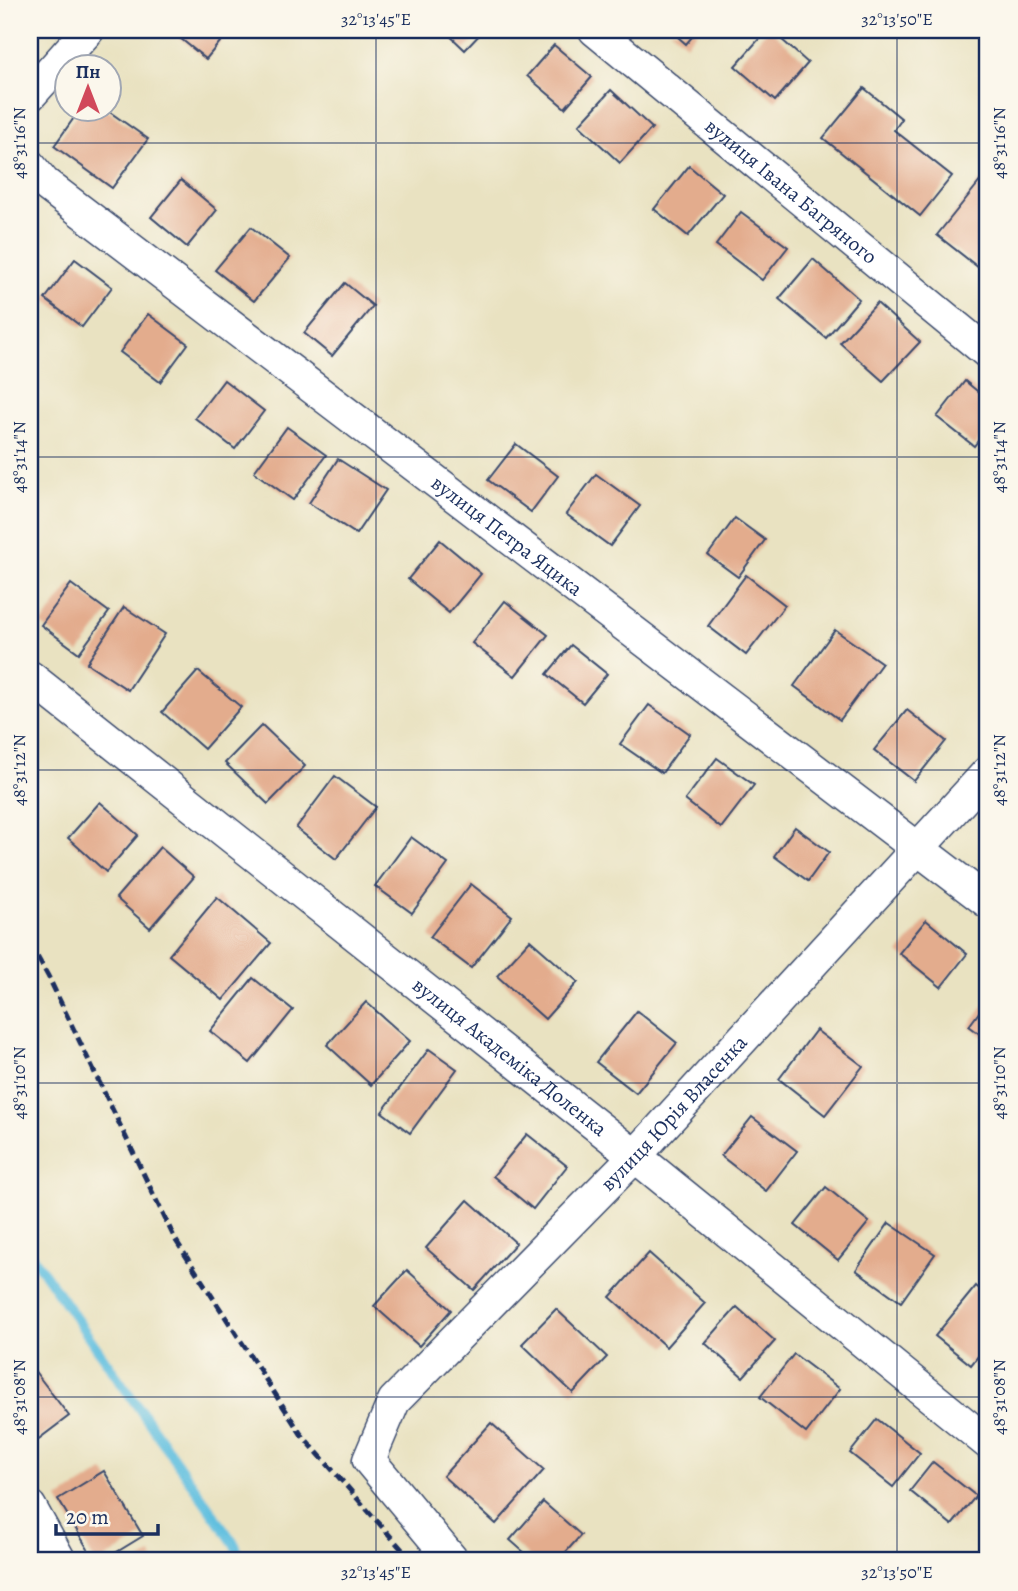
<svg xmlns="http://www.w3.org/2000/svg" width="1018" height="1591" viewBox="0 0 1018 1591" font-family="Alegreya,serif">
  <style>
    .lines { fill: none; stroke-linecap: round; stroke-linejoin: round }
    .stream { stroke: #61bfdf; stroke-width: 10 }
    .building { fill: #e3ac8d }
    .minor-casing { stroke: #3a4a6d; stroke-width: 35 }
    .minor { stroke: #fff; stroke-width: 32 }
    .rail { stroke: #1b2f5e; stroke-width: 5; stroke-dasharray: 10 5; stroke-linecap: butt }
    .ticks { fill: none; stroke: #1b2f5e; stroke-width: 2; stroke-opacity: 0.45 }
    .labels { text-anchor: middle; stroke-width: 5; stroke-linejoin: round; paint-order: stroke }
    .street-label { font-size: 21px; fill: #1b2f5e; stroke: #fbf7ec }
    .neatline { fill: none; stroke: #1b2f5e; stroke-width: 2.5 }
    .ticks-label { font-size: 18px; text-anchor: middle; fill: #1b2f5e }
  </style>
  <rect width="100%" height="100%" fill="#fbf7ec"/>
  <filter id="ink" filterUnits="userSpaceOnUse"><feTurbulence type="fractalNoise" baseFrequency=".0143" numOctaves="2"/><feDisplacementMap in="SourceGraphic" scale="14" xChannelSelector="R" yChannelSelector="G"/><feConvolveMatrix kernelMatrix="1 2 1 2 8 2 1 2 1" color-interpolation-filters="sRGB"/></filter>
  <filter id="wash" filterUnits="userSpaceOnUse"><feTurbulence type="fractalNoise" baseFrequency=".00686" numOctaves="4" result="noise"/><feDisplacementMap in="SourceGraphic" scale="28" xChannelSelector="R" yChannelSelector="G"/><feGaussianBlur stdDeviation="1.57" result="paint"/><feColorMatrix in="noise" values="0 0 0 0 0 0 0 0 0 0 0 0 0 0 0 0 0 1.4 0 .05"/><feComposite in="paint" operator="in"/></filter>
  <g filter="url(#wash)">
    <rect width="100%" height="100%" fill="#e9e2c1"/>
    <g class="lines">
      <path class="stream" d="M 30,1253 L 235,1545 L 241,1561"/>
    </g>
    <g id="blocks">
      <g class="building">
        <path d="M 170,30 L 230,30 L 206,59 Z"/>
        <path d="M 444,30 L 484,30 L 465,50 Z"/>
        <path d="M 670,30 L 698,30 L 686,44 Z"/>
        <path d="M 767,30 L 771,30 L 808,63 L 775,101 L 735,66 Z"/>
        <path d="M 554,45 L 592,77 L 565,108 L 527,76 Z"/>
        <path d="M 864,88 L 902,119 L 894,130 L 952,176 L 920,216 L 823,138 Z"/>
        <path d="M 611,90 L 652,128 L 620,163 L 579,125 Z"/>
        <path d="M 81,108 L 104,108 L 148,139 L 112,188 L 54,146 Z"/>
        <path d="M 689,166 L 723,194 L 688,236 L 654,209 Z"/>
        <path d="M 181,180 L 217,210 L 187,247 L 151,217 Z"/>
        <path d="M 981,180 L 988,185 L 988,256 L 979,268 L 937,235 Z"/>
        <path d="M 741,212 L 788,247 L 762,280 L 716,245 Z"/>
        <path d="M 251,227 L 290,258 L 254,301 L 215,270 Z"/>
        <path d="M 75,259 L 112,287 L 82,327 L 45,299 Z"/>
        <path d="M 813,259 L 859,299 L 826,338 L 779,299 Z"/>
        <path d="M 345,283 L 373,306 L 332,356 L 304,333 Z"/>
        <path d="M 877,303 L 920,342 L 883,381 L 840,343 Z"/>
        <path d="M 148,314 L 188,344 L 160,382 L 120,352 Z"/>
        <path d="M 224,380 L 264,411 L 235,449 L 195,418 Z"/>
        <path d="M 965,381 L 988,400 L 988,428 L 974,446 L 937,417 Z"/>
        <path d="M 287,427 L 326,455 L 293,500 L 254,472 Z"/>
        <path d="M 516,444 L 558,476 L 531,512 L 488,480 Z"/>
        <path d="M 338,459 L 386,490 L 356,534 L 309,503 Z"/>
        <path d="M 596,474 L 640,506 L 610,546 L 566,514 Z"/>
        <path d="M 735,518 L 765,540 L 738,577 L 708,555 Z"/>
        <path d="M 440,540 L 481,574 L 449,613 L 408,579 Z"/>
        <path d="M 746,575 L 785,605 L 746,655 L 708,626 Z"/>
        <path d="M 71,584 L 109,612 L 79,653 L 41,625 Z"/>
        <path d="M 505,601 L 548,635 L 515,676 L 472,643 Z"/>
        <path d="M 124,607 L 165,634 L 128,690 L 87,663 Z"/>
        <path d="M 835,630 L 882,663 L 840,720 L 794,686 Z"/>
        <path d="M 571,645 L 607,674 L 583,703 L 547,674 Z"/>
        <path d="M 198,671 L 241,707 L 204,749 L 162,712 Z"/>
        <path d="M 649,705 L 690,734 L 662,773 L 620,744 Z"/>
        <path d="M 907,710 L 946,741 L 914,781 L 874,750 Z"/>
        <path d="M 262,725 L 305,766 L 268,804 L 225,763 Z"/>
        <path d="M 717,758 L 754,785 L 721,828 L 685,800 Z"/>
        <path d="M 335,776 L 376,807 L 336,859 L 296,828 Z"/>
        <path d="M 100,802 L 138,835 L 106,872 L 68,838 Z"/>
        <path d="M 795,827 L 829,852 L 808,881 L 774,856 Z"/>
        <path d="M 411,837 L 448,864 L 412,913 L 375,886 Z"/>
        <path d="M 160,847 L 194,877 L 150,928 L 116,898 Z"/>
        <path d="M 471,884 L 512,916 L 471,968 L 430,937 Z"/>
        <path d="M 217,897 L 271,943 L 223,1000 L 169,955 Z"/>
        <path d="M 926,920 L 967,954 L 941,987 L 899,953 Z"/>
        <path d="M 530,940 L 578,982 L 545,1019 L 497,976 Z"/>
        <path d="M 253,978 L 293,1010 L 250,1063 L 210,1031 Z"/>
        <path d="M 988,1000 L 988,1040 L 969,1026 Z"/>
        <path d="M 366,1002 L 410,1041 L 371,1085 L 327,1045 Z"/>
        <path d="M 637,1011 L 677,1043 L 636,1093 L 596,1062 Z"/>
        <path d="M 816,1030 L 863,1066 L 825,1115 L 779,1079 Z"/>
        <path d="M 429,1049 L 457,1069 L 410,1133 L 382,1112 Z"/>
        <path d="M 752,1117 L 797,1151 L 766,1191 L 721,1156 Z"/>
        <path d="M 527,1134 L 567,1166 L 533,1209 L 493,1176 Z"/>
        <path d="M 826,1187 L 869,1222 L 838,1260 L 795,1225 Z"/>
        <path d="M 468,1200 L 516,1243 L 474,1290 L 426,1248 Z"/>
        <path d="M 889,1223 L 935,1254 L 901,1302 L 856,1270 Z"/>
        <path d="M 649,1253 L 705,1303 L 666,1347 L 610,1297 Z"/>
        <path d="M 407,1270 L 451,1310 L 419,1346 L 374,1306 Z"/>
        <path d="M 976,1286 L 988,1296 L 988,1344 L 971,1365 L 935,1336 Z"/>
        <path d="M 737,1307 L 775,1341 L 743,1377 L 705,1343 Z"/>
        <path d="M 556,1309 L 607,1357 L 573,1393 L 522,1344 Z"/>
        <path d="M 794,1354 L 840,1389 L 806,1433 L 760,1397 Z"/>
        <path d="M 30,1365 L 69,1416 L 32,1444 L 30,1441 Z"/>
        <path d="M 877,1419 L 920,1453 L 893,1487 L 850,1453 Z"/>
        <path d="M 491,1423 L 544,1470 L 496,1524 L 443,1476 Z"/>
        <path d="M 933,1462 L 976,1496 L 952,1525 L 910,1491 Z"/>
        <path d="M 104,1471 L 143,1536 L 102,1561 L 95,1561 L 58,1499 Z"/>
        <path d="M 543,1502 L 581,1535 L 558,1561 L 534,1561 L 510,1540 Z"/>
        <path d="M 988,1545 L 988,1561 L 976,1561 Z"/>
        <path d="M 151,1554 L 155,1561 L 139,1561 Z"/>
      </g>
    </g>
  </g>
  <g filter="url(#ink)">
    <use href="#blocks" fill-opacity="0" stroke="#3a4a6d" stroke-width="2"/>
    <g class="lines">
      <g class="minor-casing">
        <g id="minor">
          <path id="s1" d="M 595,30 L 988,353"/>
          <path d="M 30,95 L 88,30"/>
          <path id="s2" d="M 30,166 L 44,183 L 988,902"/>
          <path id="s3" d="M 30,677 L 635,1156 L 988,1443"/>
          <path d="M 30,1507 L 60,1561"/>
          <path id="s4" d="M 453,1561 L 369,1460 L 394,1401 L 635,1156 L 988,772"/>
        </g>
      </g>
      <use href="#minor" class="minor"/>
      <path class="rail" d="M 30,944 L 48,976 L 175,1239 L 301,1434 L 412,1561"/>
    </g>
  </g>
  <path class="ticks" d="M 376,30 L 376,1561M 897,30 L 897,1561M 30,143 L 988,143M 30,457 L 988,457M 30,770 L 988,770M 30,1083 L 988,1083M 30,1397 L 988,1397"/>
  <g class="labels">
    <g class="street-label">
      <text dy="7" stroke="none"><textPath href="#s1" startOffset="254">вулиця Івана Багряного</textPath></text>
      <text dy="7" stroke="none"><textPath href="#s2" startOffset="604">вулиця Петра Яцика</textPath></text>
      <text dy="7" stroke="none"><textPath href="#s3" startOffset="612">вулиця Академіка Доленка</textPath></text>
      <text dy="7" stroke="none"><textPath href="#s4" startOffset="597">вулиця Юрія Власенка</textPath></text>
    </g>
  </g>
  <rect width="1018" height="1591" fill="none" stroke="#fbf7ec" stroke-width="77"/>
  <g transform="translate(88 88)"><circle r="33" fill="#fbf7ec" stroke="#a1a7b3" stroke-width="2"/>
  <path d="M0-5L12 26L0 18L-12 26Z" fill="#d1495b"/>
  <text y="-10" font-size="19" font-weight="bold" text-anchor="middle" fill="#1b2f5e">Пн</text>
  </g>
  <path d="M56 1524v10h102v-10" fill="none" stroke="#1b2f5e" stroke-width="3.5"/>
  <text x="66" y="1524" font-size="21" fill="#1b2f5e" stroke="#fbf7ec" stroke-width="5" paint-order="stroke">20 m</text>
  <rect x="38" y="38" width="941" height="1514" class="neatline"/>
  <g class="ticks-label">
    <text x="376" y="25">32°13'45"E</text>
    <text x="897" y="25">32°13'50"E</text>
    <text transform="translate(19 143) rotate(-90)" y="6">48°31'16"N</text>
    <text transform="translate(999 143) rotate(-90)" y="6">48°31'16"N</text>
    <text transform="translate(19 457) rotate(-90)" y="6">48°31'14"N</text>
    <text transform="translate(999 457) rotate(-90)" y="6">48°31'14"N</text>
    <text transform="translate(19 770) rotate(-90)" y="6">48°31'12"N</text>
    <text transform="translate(999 770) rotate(-90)" y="6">48°31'12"N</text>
    <text transform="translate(19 1083) rotate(-90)" y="6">48°31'10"N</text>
    <text transform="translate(999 1083) rotate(-90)" y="6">48°31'10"N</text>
    <text transform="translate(19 1397) rotate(-90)" y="6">48°31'08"N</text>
    <text transform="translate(999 1397) rotate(-90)" y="6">48°31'08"N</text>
    <text x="376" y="1578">32°13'45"E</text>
    <text x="897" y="1578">32°13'50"E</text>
  </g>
</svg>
